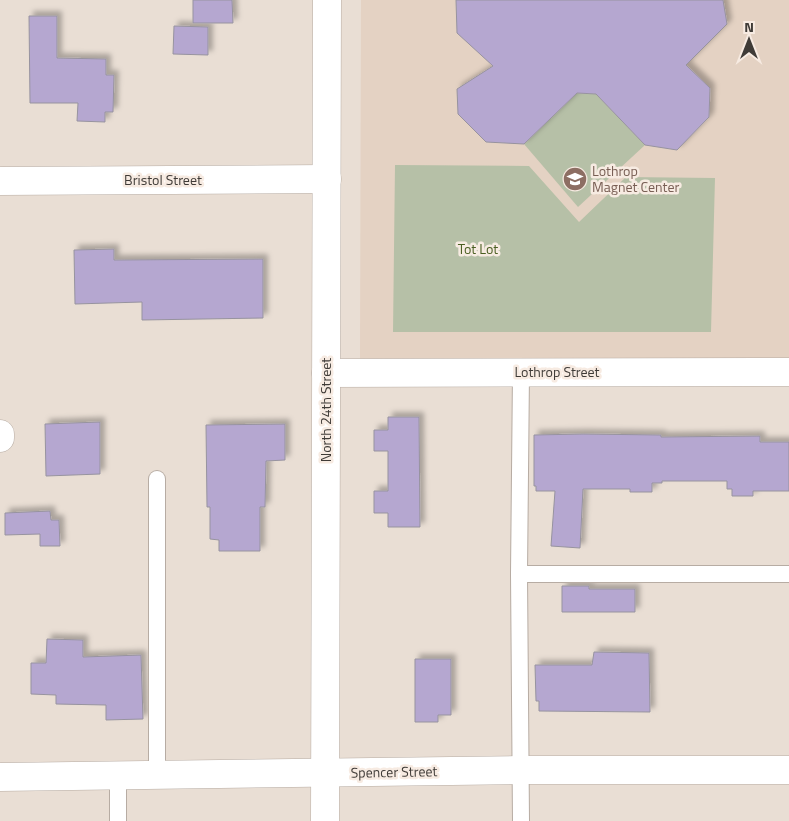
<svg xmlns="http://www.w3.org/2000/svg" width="789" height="821" viewBox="0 0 789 821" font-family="'Titillium Web',sans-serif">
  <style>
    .built { fill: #e4d2c3 }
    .green { fill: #b6c0a7 }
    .building { fill: #b5a7d0; stroke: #97939f; filter: url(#shadow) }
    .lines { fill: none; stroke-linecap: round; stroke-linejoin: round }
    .service-casing { stroke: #b7aca3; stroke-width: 18 }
    .minor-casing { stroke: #b7aca3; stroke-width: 29 }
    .tertiary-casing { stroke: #b7aca3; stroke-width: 29 }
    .secondary-casing { stroke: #b7aca3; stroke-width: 29 }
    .service { stroke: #fff; stroke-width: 16 }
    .minor { stroke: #fff; stroke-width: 28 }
    .tertiary { stroke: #fff; stroke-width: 28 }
    .secondary { stroke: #fff; stroke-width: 28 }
    .labels { text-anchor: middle; stroke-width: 5; stroke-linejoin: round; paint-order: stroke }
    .education-label { font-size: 14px; fill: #785e54; stroke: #f7ebe2; text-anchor: start }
    .street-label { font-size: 14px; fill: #3f3b37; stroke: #f7ebe2 }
    .park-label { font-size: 14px; fill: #4a5e21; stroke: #f7ebe2 }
  </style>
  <defs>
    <filter id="shadow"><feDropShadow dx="4.5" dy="-4.5" stdDeviation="2.5" flood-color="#0004"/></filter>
  </defs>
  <rect width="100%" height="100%" fill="#e9ded4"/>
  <path class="built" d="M 361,0 L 789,0 L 789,360 L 360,359 Z"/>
  <g class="green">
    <path d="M 577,93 L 596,94 L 645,145 L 578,207 L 524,144 Z"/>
    <path d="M 395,165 L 529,166 L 579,222 L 626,177 L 715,178 L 711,332 L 393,332 Z"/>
  </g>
  <g class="building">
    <path d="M 193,0 L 232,0 L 233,23 L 193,23 Z"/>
    <path d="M 456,0 L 723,0 L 727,24 L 686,65 L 710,88 L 709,117 L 677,150 L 645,145 L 596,94 L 577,93 L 524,144 L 486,142 L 458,114 L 457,89 L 493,66 L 457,33 Z"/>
    <path d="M 29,16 L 57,16 L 57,58 L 106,59 L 106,75 L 114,75 L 113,112 L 105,112 L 105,122 L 77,121 L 78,103 L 30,103 Z"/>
    <path d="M 174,26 L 208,27 L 208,55 L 173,54 Z"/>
    <path d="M 114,249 L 114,260 L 263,259 L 263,318 L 142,320 L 142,302 L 75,304 L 74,250 Z"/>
    <path d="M 388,417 L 419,417 L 420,527 L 388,527 L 388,513 L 374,513 L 374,491 L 388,491 L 388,451 L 374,451 L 374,430 L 388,430 Z"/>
    <path d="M 100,422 L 100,474 L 46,476 L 45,424 Z"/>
    <path d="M 285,424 L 285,460 L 266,461 L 265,507 L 260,507 L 260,551 L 219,551 L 219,540 L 210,539 L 210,507 L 207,507 L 206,425 Z"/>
    <path d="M 583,434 L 661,435 L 661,437 L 760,436 L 760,442 L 789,442 L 789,491 L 753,491 L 753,496 L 732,496 L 732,489 L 727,489 L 727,481 L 662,481 L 662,483 L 652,483 L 652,492 L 630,492 L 630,489 L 583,489 L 580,548 L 551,546 L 555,491 L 536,491 L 536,486 L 534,486 L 534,435 Z"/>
    <path d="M 50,511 L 51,520 L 59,520 L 60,546 L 40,546 L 40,534 L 5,535 L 5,513 Z"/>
    <path d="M 562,586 L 589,586 L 589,589 L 635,589 L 635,612 L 562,612 Z"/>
    <path d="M 47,639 L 83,640 L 83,657 L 141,655 L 143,719 L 106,720 L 106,705 L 56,704 L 56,695 L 31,694 L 31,663 L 46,663 Z"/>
    <path d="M 594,652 L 649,653 L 650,712 L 539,711 L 539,701 L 536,701 L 535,665 L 592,665 Z"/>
    <path d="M 415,659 L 451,659 L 451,715 L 438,715 L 438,722 L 415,722 Z"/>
  </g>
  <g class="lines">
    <g class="service-casing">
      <g id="service">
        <path d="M 157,479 L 157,776"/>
        <path d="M 519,574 L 789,574"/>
        <path d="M 118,821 L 118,776"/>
        <path d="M 521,821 L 519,574 L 521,372"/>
      </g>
    </g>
    <g class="minor-casing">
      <g id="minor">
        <path d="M 326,373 L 789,372"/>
        <path d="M 0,434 L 0,438"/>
        <path d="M 0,777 L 520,770 L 789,770"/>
      </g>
    </g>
    <g class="tertiary-casing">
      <path id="tertiary" d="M 0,181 L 327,179"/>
    </g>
    <g class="secondary-casing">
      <path id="secondary" d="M 325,821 L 327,0"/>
    </g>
    <use href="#service" class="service"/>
    <use href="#minor" class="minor"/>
    <use href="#tertiary" class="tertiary"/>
    <use href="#secondary" class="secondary"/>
  </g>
  <defs>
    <g id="school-disc" transform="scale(1.25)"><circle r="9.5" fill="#8d6e63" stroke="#f7ebe2"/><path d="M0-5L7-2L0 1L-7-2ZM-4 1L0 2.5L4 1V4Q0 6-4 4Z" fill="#fff"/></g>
  </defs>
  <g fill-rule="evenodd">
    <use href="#school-disc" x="575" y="179"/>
  </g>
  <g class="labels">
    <g class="education-label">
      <text x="592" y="176">Lothrop<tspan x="592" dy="16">Magnet Center</tspan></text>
    </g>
    <g class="street-label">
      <text x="163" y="185">Bristol Street</text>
      <text x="557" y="377">Lothrop Street</text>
      <text transform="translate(326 410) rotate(-90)" y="5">North 24th Street</text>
      <text transform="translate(394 772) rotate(-1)" y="5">Spencer Street</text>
    </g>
    <g class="park-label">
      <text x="478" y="254">Tot Lot</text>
    </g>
  </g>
  <g transform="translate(749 40)" stroke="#f7ebe2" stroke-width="4" paint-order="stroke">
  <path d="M0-4L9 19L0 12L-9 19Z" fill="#3f3b37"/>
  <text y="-8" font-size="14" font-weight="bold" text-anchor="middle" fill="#3f3b37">N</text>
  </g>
</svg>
